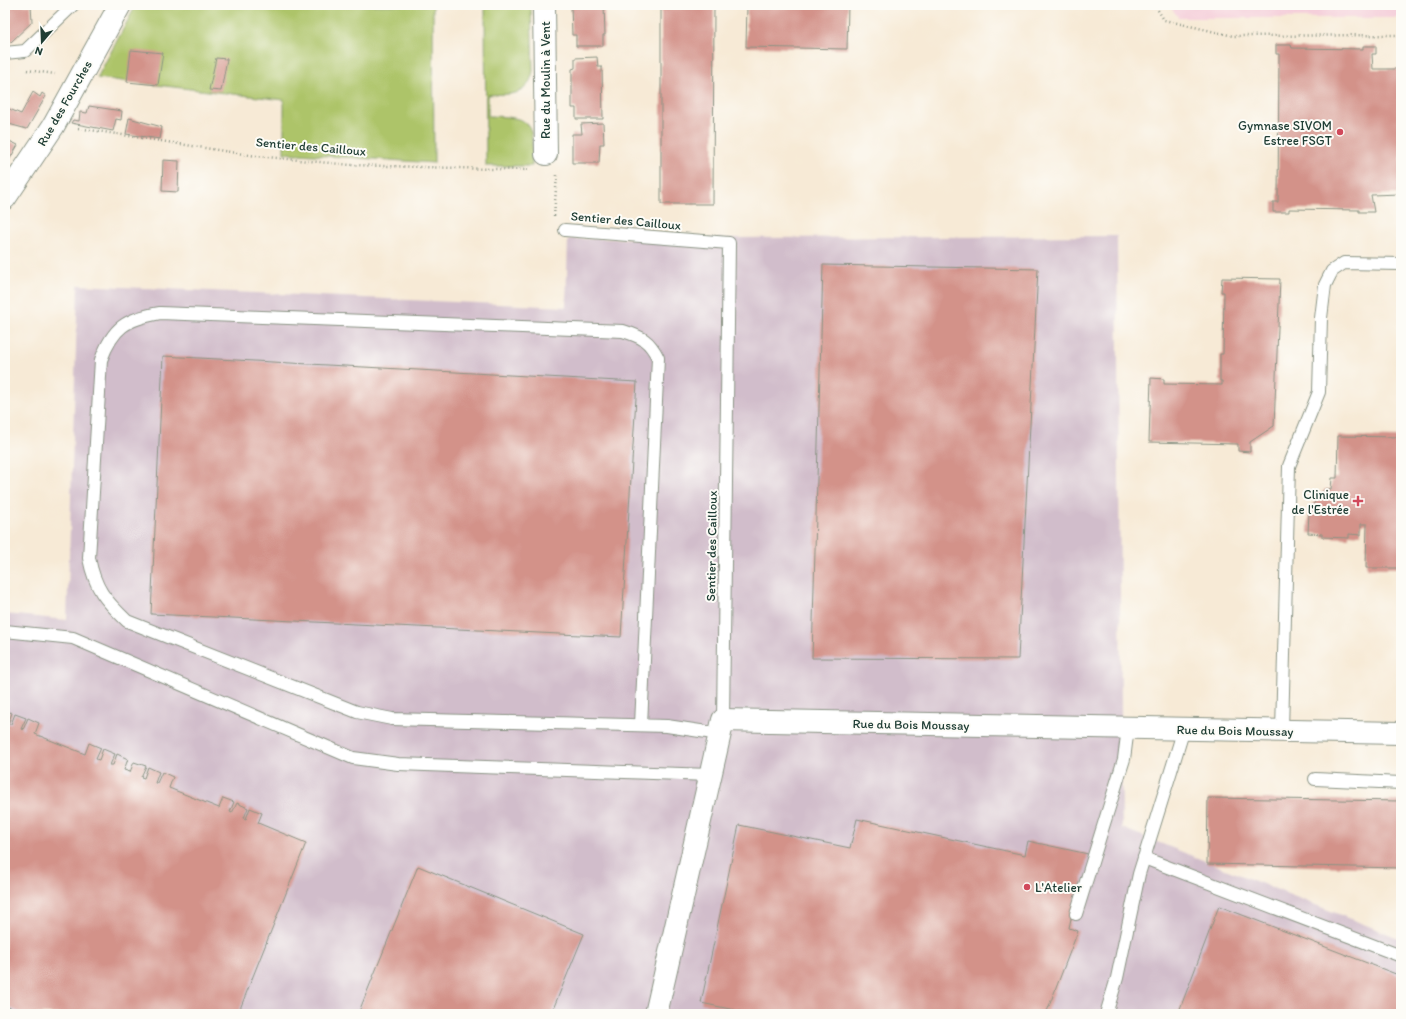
<svg xmlns="http://www.w3.org/2000/svg" width="1406" height="1019" viewBox="0 0 1406 1019" font-family="Itim,sans-serif">
  <style>
    .built { fill: #f5cfda }
    .industrial { fill: #d1bdcb }
    .green { fill: #adc469; stroke: #66804e }
    .building { fill: #d39289 }
    .lines { fill: none; stroke-linecap: round; stroke-linejoin: round }
    .service-casing { stroke: #8b9485; stroke-width: 14 }
    .minor-casing { stroke: #8b9485; stroke-width: 24 }
    .path { stroke: #8b9485; stroke-width: 2.5; stroke-dasharray: 1 3; stroke-linecap: butt }
    .service { stroke: #fff; stroke-width: 12 }
    .minor { stroke: #fff; stroke-width: 22 }
    .poi-dot { fill: #d1495b; stroke: #fdfcf7; stroke-width: 1.5 }
    .labels { text-anchor: middle; stroke-width: 4; stroke-linejoin: round; paint-order: stroke }
    .street-label { font-size: 13px; fill: #1f3d34; stroke: #fdfcf7 }
    .poi-label { font-size: 13px; fill: #1f3d34; stroke: #fdfcf7; text-anchor: end }
  </style>
  <rect width="100%" height="100%" fill="#fdfcf7"/>
  <filter id="ink" filterUnits="userSpaceOnUse"><feTurbulence type="fractalNoise" baseFrequency=".025" numOctaves="2"/><feDisplacementMap in="SourceGraphic" scale="8" xChannelSelector="R" yChannelSelector="G"/><feConvolveMatrix kernelMatrix="1 2 1 2 8 2 1 2 1" color-interpolation-filters="sRGB"/></filter>
  <filter id="wash" filterUnits="userSpaceOnUse"><feTurbulence type="fractalNoise" baseFrequency=".012" numOctaves="4" result="noise"/><feDisplacementMap in="SourceGraphic" scale="16" xChannelSelector="R" yChannelSelector="G"/><feGaussianBlur stdDeviation="0.9" result="paint"/><feColorMatrix in="noise" values="0 0 0 0 0 0 0 0 0 0 0 0 0 0 0 0 0 1.4 0 .05"/><feComposite in="paint" operator="in"/></filter>
  <g filter="url(#wash)">
    <rect width="100%" height="100%" fill="#f7ead6"/>
    <path class="built" d="M 1169,5 L 1401,5 L 1401,18 L 1179,18 Z"/>
    <path class="industrial" d="M 1117,236 L 1122,828 L 1401,939 L 1401,1014 L 5,1014 L 5,614 L 67,620 L 78,285 L 566,307 L 568,239 Z"/>
    <g class="green">
      <path d="M 136,5 L 433,5 L 434,163 L 284,153 L 284,100 L 97,78 Z"/>
      <path d="M 485,5 L 531,5 L 533,71 C 527,99 509,93 488,95 L 488,116 C 535,117 533,123 532,166 L 486,166 Z"/>
    </g>
    <g id="blocks">
      <g class="building">
        <path d="M 31,5 L 32,22 L 11,42 L 5,42 L 5,6 Z"/>
        <path d="M 571,5 L 604,5 L 605,35 L 603,35 L 603,46 L 576,46 L 576,35 L 572,35 Z"/>
        <path d="M 661,5 L 714,5 L 713,204 L 661,204 Z"/>
        <path d="M 747,5 L 848,5 L 847,49 L 746,47 Z"/>
        <path d="M 1276,45 L 1291,45 L 1292,48 L 1363,49 L 1363,46 L 1376,46 L 1376,54 L 1372,54 L 1373,69 L 1401,69 L 1401,194 L 1371,195 L 1374,212 L 1359,212 L 1359,210 L 1289,209 L 1289,212 L 1273,212 L 1273,202 L 1278,202 L 1279,54 L 1276,54 Z"/>
        <path d="M 131,50 L 163,53 L 158,85 L 127,82 Z"/>
        <path d="M 597,57 L 598,67 L 602,67 L 603,119 L 576,119 L 576,108 L 572,108 L 572,69 L 575,68 L 575,58 Z"/>
        <path d="M 216,58 L 227,59 L 221,91 L 209,90 Z"/>
        <path d="M 33,92 L 40,97 L 42,93 L 46,96 L 27,129 L 5,123 L 5,107 L 21,114 Z"/>
        <path d="M 89,106 L 122,111 L 121,120 L 116,119 L 113,131 L 71,123 L 73,120 L 79,121 L 80,112 L 87,113 Z"/>
        <path d="M 129,118 L 162,127 L 160,139 L 126,134 Z"/>
        <path d="M 603,123 L 604,144 L 600,144 L 599,163 L 572,163 L 572,134 L 582,134 L 581,124 Z"/>
        <path d="M 5,139 L 18,145 L 5,167 Z"/>
        <path d="M 163,160 L 179,161 L 178,192 L 162,191 Z"/>
        <path d="M 823,265 L 1038,269 L 1018,659 L 812,658 Z"/>
        <path d="M 1222,278 L 1280,279 L 1274,426 L 1250,442 L 1250,452 L 1238,451 L 1238,444 L 1149,442 L 1151,378 L 1164,379 L 1164,384 L 1222,385 L 1222,381 L 1220,381 L 1220,354 L 1223,354 L 1224,292 L 1221,292 Z"/>
        <path d="M 163,356 L 637,382 L 621,637 L 151,614 Z"/>
        <path d="M 1338,436 L 1401,437 L 1401,568 L 1366,568 L 1367,524 L 1361,524 L 1361,535 L 1349,534 L 1349,538 L 1322,537 L 1322,534 L 1308,533 L 1309,512 L 1311,507 L 1325,489 L 1331,489 L 1332,478 L 1337,478 Z"/>
        <path d="M 5,710 L 12,713 L 8,724 L 11,724 L 15,714 L 26,718 L 21,729 L 23,730 L 28,718 L 39,723 L 35,734 L 85,754 L 89,743 L 101,748 L 96,759 L 99,760 L 103,749 L 115,754 L 110,765 L 113,765 L 117,754 L 128,759 L 124,770 L 130,772 L 134,762 L 146,766 L 141,777 L 144,778 L 148,767 L 159,772 L 155,783 L 157,783 L 162,772 L 173,777 L 169,788 L 219,808 L 223,798 L 234,802 L 230,812 L 232,813 L 237,803 L 248,808 L 244,818 L 246,819 L 250,808 L 262,813 L 258,823 L 306,843 L 238,1014 L 25,1014 L 5,1006 Z"/>
        <path d="M 1208,798 L 1401,801 L 1401,868 L 1207,864 Z"/>
        <path d="M 857,819 L 1025,855 L 1028,841 L 1088,854 L 1080,891 L 1077,890 L 1069,928 L 1078,931 L 1046,1014 L 754,1014 L 701,1003 L 739,825 L 850,848 Z"/>
        <path d="M 418,866 L 584,934 L 551,1014 L 358,1014 Z"/>
        <path d="M 1219,906 L 1401,976 L 1401,1014 L 1178,1014 Z"/>
      </g>
    </g>
  </g>
  <g filter="url(#ink)">
    <use href="#blocks" fill-opacity="0" stroke="#8b9485" stroke-width="1"/>
    <g class="lines">
      <g class="service-casing">
        <g id="service">
          <path d="M 5,53 L 25,51 L 73,5"/>
          <path d="M 565,230 L 729,243 L 723,720"/>
          <path d="M 5,631 L 73,638 L 353,758 L 398,764 L 710,775"/>
          <path d="M 641,725 L 658,358 C 649,340 642,337 623,331 L 160,313 C 126,319 113,327 101,360 L 89,558 C 95,589 105,600 127,621 L 357,712 L 392,719 L 667,726 L 720,734"/>
          <path d="M 1282,730 L 1289,466 L 1319,392 L 1321,318 L 1325,285 L 1332,271 L 1344,263 L 1401,264"/>
          <path d="M 1315,779 L 1401,783"/>
          <path d="M 1144,858 L 1401,956"/>
          <path d="M 1076,914 L 1124,759 L 1128,728"/>
          <path d="M 1106,1014 L 1117,978 L 1139,874 L 1184,729"/>
        </g>
      </g>
      <g class="minor-casing">
        <g id="minor">
          <path d="M 544,5 L 546,154"/>
          <path d="M 5,198 L 54,125 L 120,5"/>
          <path d="M 656,1014 L 723,720 L 1401,733"/>
        </g>
      </g>
      <g class="path">
        <path d="M 1148,5 L 1156,7 L 1164,20 L 1233,36 L 1401,35"/>
        <path d="M 27,70 L 55,74"/>
        <path d="M 78,128 L 256,156 L 351,165 L 528,170"/>
        <path d="M 554,216 L 557,175"/>
      </g>
      <use href="#service" class="service"/>
      <use href="#minor" class="minor"/>
    </g>
  </g>
  <g class="poi-dot">
    <circle cx="1340" cy="132" r="4"/>
    <path d="M1356 495h4v4h4v4h-4v4h-4v-4h-4v-4h4z"/>
    <circle cx="1027" cy="887" r="4"/>
  </g>
  <g class="labels">
    <g class="street-label">
      <text transform="translate(545 80) rotate(-90)" y="5">Rue du Moulin à Vent</text>
      <text transform="translate(64 103) rotate(-60)" y="5">Rue des Fourches</text>
      <text transform="translate(311 146) rotate(5)" y="5">Sentier des Cailloux</text>
      <text transform="translate(626 220) rotate(5)" y="5">Sentier des Cailloux</text>
      <text transform="translate(711 546) rotate(-89)" y="5">Sentier des Cailloux</text>
      <text transform="translate(911 724) rotate(1)" y="5">Rue du Bois Moussay</text>
      <text transform="translate(1235 730) rotate(1)" y="5">Rue du Bois Moussay</text>
    </g>
    <g class="poi-label">
      <text x="1332" y="130">Gymnase SIVOM<tspan x="1332" dy="15">Estree FSGT</tspan></text>
      <text x="1349" y="499">Clinique<tspan x="1349" dy="15">de l'Estrée</tspan></text>
      <text x="1035" y="892" text-anchor="start">L'Atelier</text>
    </g>
  </g>
  <rect width="1406" height="1019" fill="none" stroke="#fdfcf7" stroke-width="20"/>
  <g transform="translate(42 42) rotate(199)" stroke="#fdfcf7" stroke-width="3" paint-order="stroke">
  <path d="M0-3L7 15L0 10L-7 15Z" fill="#1f3d34"/>
  <text y="-6" font-size="11" font-weight="bold" text-anchor="middle" fill="#1f3d34">N</text>
  </g>
</svg>
